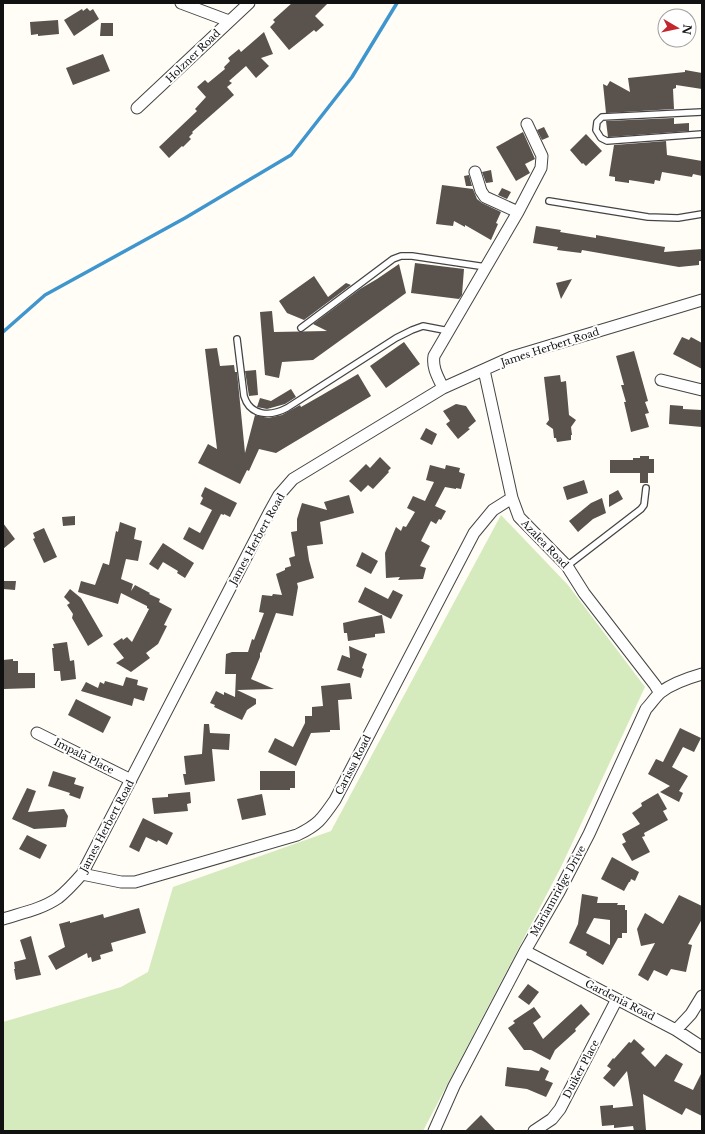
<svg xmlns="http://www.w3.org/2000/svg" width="705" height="1134" viewBox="0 0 705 1134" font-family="'Libre Baskerville',serif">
  <rect width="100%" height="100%" fill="#fffdf5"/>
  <path fill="#d5ebbd" d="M 501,515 L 568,585 L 645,687 L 561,867 L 423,1131 L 3,1131 L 3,1022 L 121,987 L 148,972 L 173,887 L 331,831 Z"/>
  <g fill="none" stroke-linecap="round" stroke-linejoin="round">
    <path stroke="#3f96cf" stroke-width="3.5" d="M 3,332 L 45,295 L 185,218 L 291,155 L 352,77 L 397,3"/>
  </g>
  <path fill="#5a524d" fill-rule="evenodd" d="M 292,3 L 328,3 L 315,16 L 324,25 L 316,32 L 314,30 L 289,50 L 270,27 L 275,22 L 273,20 Z
    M 87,8 L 90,11 L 93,9 L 99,19 L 74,36 L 64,20 L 82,9 L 83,11 Z
    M 58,20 L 59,34 L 38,36 L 38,34 L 31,35 L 30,22 Z
    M 101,23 L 113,23 L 113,36 L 100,36 Z
    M 264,32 L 273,54 L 261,58 L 269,66 L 256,78 L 246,66 L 229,81 L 232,83 L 227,87 L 234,95 L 192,132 L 193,133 L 189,137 L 191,139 L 183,147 L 182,146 L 169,158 L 159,147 L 197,111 L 195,109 L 206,97 L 197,87 L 205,80 L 208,83 L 225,69 L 224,67 L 230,61 L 228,58 L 239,49 L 241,52 Z
    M 103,54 L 110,71 L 73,85 L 66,68 Z
    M 685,70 L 702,73 L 702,89 L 676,85 L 676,88 L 673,89 L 674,109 L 606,113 L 603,84 L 607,86 L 610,81 L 630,92 L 628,78 L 685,72 Z
    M 674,118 L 674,124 L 689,123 L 689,131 L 608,137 L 606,121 Z
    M 544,127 L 549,137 L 542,140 L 537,130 Z
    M 523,132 L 535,159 L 525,164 L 530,173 L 516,181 L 496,147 Z
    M 586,134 L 602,151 L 586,166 L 583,163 L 582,164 L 570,150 Z
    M 666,141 L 667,155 L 702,161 L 702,176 L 693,174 L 692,177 L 662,172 L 660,181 L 655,180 L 654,184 L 629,180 L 629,183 L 615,181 L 615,177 L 609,176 L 614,145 Z
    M 491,170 L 493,182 L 486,183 L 482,172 Z
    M 469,175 L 472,186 L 466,186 L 464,176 Z
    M 442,185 L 473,189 L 477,199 L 482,203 L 501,212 L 496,223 L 498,224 L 491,240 L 465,225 L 465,227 L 454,221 L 453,226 L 436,224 Z
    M 502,188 L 511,192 L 507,199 L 498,195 Z
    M 536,226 L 561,230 L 560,232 L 596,238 L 596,235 L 665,247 L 664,252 L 702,249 L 702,261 L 699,261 L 699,265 L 679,267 L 582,250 L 581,253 L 557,250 L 558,247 L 533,243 Z
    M 415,263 L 464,269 L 462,295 L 459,299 L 411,293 Z
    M 399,264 L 406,293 L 313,360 L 282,362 L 279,378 L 265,375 L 260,312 L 272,311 L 274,332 L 327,331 L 313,324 L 360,289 L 377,279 Z
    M 314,276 L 328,297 L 346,283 L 351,285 L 304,320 L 287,313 L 279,301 Z
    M 572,279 L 561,299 L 556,283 Z
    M 682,337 L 689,340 L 691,337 L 702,343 L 702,369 L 673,354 Z
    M 404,342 L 420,364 L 386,388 L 370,366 Z
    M 217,348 L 220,366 L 234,365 L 235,372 L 237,372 L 245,453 L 255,415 L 268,418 L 282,415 L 300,405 L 301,407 L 322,395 L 358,374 L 371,396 L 276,453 L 259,449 L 249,471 L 247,470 L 240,484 L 198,463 L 208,444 L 217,449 L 205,349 Z
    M 634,351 L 648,401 L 645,402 L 649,413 L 645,414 L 649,427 L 631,432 L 624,402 L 626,402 L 621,385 L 624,385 L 616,356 Z
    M 256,370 L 258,395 L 249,396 L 245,371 Z
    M 560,375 L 561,382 L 566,381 L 569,415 L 576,420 L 571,427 L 572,435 L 571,435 L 571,440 L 557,442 L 556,438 L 554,438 L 553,429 L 546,424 L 549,420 L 544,377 Z
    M 291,389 L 296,397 L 285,404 L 267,409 L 257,407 L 260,398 L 271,401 Z
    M 456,404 L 466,406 L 476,421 L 468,428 L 470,429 L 458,439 L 446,424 L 450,421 L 443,411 Z
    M 670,405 L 683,406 L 683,409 L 702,410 L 702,427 L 669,424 Z
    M 426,428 L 437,434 L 432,445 L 420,439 Z
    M 640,456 L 649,456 L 649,459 L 654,459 L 654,473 L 648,473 L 648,483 L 640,483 L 640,473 L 610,473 L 610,460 L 633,460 L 633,458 L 640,458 Z
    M 380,457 L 391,468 L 388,471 L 389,472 L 373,489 L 368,485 L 361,492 L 349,481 L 366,464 L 370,468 Z
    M 430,465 L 445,469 L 446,465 L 460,468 L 459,472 L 465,474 L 461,489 L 456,488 L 456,489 L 445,487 L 435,506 L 446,511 L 441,520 L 439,519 L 436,524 L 431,521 L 421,541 L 430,546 L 420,566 L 426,568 L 423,579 L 398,580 L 400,577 L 386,578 L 385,553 L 396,527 L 401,531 L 403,526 L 406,527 L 415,512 L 407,508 L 413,496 L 425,501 L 434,482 L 426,480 Z
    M 584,480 L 588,493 L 567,500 L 563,487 Z
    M 205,487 L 237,503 L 230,517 L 224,514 L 224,515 L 221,514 L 203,550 L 183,539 L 189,527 L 200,533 L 212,510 L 200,504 L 203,498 L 201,496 Z
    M 618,490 L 623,499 L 609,507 L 609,495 Z
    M 349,495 L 354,513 L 320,522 L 323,544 L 307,546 L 309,560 L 314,578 L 297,583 L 298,587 L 293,616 L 276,613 L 261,653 L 260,652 L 260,657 L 251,679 L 274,689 L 237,690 L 256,699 L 256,704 L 247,710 L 242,720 L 214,707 L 215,705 L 210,703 L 216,691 L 224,695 L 224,692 L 235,697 L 236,674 L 225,674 L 226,654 L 232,652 L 248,652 L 252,639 L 254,640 L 264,613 L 259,612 L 262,595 L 272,596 L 273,594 L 282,595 L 276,574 L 285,570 L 285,568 L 291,566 L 289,558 L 295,556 L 291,532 L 297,531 L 297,519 L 302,503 L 327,510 L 324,502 Z
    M 602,498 L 606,513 L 593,519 L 578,532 L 569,521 L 591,503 Z
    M 75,516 L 75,525 L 63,526 L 62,517 Z
    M 120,522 L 136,528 L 134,539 L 142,541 L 138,561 L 126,559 L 121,579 L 133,584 L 131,591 L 135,585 L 150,593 L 149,594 L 160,599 L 159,602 L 172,609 L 164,625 L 167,626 L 158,644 L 146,653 L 150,658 L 131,672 L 116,663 L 124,658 L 113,644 L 122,638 L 123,640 L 127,637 L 132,642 L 149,609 L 147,608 L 147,606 L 121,593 L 118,604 L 78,592 L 81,581 L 95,585 L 103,563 L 109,565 L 116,531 L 118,532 Z
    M 3,523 L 15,539 L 3,549 Z
    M 44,528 L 57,557 L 44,563 L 33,539 L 35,538 L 33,533 Z
    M 163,543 L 194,563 L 185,578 L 177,573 L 178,571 L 163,562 L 158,570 L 149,564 Z
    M 362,552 L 378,561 L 371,574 L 356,566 Z
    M 3,581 L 16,581 L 15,590 L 3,589 Z
    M 365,587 L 388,599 L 393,590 L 403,595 L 391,619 L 358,602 Z
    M 70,589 L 81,598 L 103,636 L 88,646 L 72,618 L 73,614 L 67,605 L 70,603 L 64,597 Z
    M 382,615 L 385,633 L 375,634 L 375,637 L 348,641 L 347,633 L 344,633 L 343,623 L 360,619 Z
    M 67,642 L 70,661 L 74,660 L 76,679 L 61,681 L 60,671 L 54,671 L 52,648 L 54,648 L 53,644 Z
    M 349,646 L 367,654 L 362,668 L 364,669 L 361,678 L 337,670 L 342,655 L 350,658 Z
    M 13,659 L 13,661 L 18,661 L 18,673 L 35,673 L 35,688 L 4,689 L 3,660 Z
    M 126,677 L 138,680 L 137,685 L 148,688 L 144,701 L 134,698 L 132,706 L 81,691 L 86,682 L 98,688 L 100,682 L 104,684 L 105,681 L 123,686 Z
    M 350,683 L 352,699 L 338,700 L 340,730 L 330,730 L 330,732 L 311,733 L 296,766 L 268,752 L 275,738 L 293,747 L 305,723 L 305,716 L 312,716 L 312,707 L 323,706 L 321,686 Z
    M 76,699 L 111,717 L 103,733 L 68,715 Z
    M 204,724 L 209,724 L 210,733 L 230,734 L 229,750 L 212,749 L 215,781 L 185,785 L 183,774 L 186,774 L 184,756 L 202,754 Z
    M 680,728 L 701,738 L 694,752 L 683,747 L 672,767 L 688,776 L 679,791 L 683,793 L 679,802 L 660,792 L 670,786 L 648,774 L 656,759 L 663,762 Z
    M 53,771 L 76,778 L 74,784 L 84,787 L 80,799 L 69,795 L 70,793 L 48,786 Z
    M 260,771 L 295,771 L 295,788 L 290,788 L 290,790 L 260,790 Z
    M 27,788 L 36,791 L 28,812 L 64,809 L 68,816 L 66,827 L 34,829 L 12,819 Z
    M 190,792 L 191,803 L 187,804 L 188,811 L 154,814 L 152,798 L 168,797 L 168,794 Z
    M 658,793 L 667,809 L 663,811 L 668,820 L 644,833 L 645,836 L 642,837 L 650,852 L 632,861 L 622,844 L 626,842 L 622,834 L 640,824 L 632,813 L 642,806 L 641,803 Z
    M 262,794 L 266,815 L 242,820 L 237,799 Z
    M 143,818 L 173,833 L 167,845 L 158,840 L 157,842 L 146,837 L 139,852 L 129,847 Z
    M 27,835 L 47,845 L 40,859 L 19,849 Z
    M 612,857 L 639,872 L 635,881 L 631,879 L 630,882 L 629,882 L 624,891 L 601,879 Z
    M 582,894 L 598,897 L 597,903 L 618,903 L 617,905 L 625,905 L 625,910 L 627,910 L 627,933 L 622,933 L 622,938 L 618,938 L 603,965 L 586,955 L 587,952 L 569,943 L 578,924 ZM 594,918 L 610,920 L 610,945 L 586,933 Z
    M 679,895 L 702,906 L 702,919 L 688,944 L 692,945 L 686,972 L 671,969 L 667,976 L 654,970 L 648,981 L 638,975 L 655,943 L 641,946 L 637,929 L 645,913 L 663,924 Z
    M 139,908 L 146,933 L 111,943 L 113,951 L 100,955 L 101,959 L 92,962 L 91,957 L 88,958 L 87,953 L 56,970 L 48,956 L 65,947 L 59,924 L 70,921 L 70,923 L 103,914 L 104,918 Z
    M 31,936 L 41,975 L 16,980 L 14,969 L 15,969 L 14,962 L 26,959 L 20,940 Z
    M 528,984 L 539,992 L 529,1005 L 518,997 Z
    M 581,1004 L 590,1014 L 575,1029 L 576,1031 L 555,1050 L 550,1060 L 531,1050 L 524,1050 L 508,1028 L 515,1023 L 513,1021 L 534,1007 L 541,1017 L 533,1023 L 543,1039 Z
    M 634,1039 L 645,1049 L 641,1053 L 655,1067 L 666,1054 L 683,1064 L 674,1081 L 693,1090 L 702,1072 L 702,1116 L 686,1108 L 682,1115 L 643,1094 L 646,1130 L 634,1131 L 633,1126 L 614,1128 L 614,1125 L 602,1126 L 600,1106 L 613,1105 L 613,1108 L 633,1106 L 627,1071 L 614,1087 L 603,1078 L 611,1069 L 607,1066 L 613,1058 L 614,1059 L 629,1042 L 631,1043 Z
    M 507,1067 L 539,1071 L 541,1067 L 549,1071 L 545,1080 L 553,1083 L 546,1097 L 527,1089 L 505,1086 Z
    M 481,1115 L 496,1131 L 465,1131 Z"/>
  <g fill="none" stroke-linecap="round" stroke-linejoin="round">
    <g stroke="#444" stroke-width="8">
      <path id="lane" d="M 702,112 L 602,117 L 597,122 L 596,130 L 601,138 L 607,141 L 702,134
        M 549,201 L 648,217 L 678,218 L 702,214
        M 301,328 L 393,259 L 401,256 L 412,256 L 486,267
        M 237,339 L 244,396 C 250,416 270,417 287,408 L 396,338 L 412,330 L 423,326 L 449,331
        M 567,566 L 641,509 L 644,505 L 646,488"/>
    </g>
    <g stroke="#444" stroke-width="13">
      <path id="street" d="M 181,3 L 229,21
        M 137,108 L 249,3
        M 475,172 L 481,191 L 485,197 L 518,212
        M 484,370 L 512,498 L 519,517 L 567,566 L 584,593 L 655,685 L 660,693
        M 661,380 L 702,390
        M 443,388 C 438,377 432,368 434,356 L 518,212 L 541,168 L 542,156 L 527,124
        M 37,733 L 131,780
        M 82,874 L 121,882 L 135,882 L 297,835 C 318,825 322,819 335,800 L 474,533 L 493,510 L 512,498
        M 3,919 C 22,913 42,909 58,898 C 67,891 75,882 82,874 L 269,513 L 279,495 L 293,479 L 443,388 L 512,357 L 702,300
        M 525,951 L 676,1030 L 691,1014 L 702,996
        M 676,1030 L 702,1047
        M 434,1131 L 454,1086 L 525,951 L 559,892 L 589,834 L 646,709 C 651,704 655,697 661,692 C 673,683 688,678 702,674
        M 534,1131 L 552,1119 L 560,1109 L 617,999"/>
    </g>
    <use href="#lane" stroke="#fff" stroke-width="5.5"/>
    <use href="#street" stroke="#fff" stroke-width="11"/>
  </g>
  <g text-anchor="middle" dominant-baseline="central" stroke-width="4" stroke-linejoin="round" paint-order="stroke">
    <g font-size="10" fill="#111" stroke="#fff">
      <text transform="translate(193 56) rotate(-44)">Holzner Road</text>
      <text transform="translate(550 347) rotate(-18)">James Herbert Road</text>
      <text transform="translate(257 539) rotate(-61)">James Herbert Road</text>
      <text transform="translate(545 544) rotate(46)">Azalea Road</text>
      <text transform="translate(84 756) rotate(27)">Impala Place</text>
      <text transform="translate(353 765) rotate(-63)">Carissa Road</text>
      <text transform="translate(107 826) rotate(-62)">James Herbert Road</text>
      <text transform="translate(558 891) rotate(-61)">Mariannridge Drive</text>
      <text transform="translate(620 1000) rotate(27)">Gardenia Road</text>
      <text transform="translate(581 1069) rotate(-62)">Duiker Place</text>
    </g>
  </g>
  <rect width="705" height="1134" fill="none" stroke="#111111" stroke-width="8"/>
  <g transform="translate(677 28) rotate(99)"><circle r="19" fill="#ffffff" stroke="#a0a0a0"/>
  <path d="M0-3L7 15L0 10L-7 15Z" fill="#c4262e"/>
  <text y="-6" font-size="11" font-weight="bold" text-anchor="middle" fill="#111111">N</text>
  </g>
</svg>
